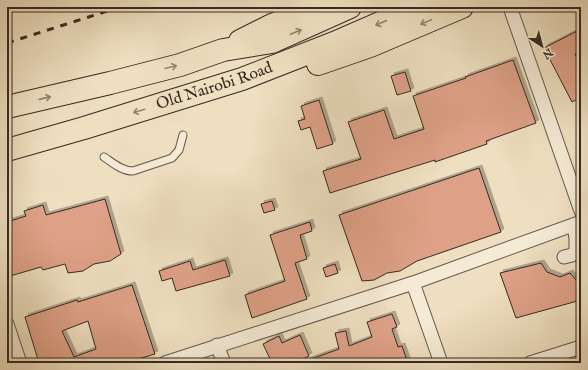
<svg xmlns="http://www.w3.org/2000/svg" width="588" height="370" viewBox="0 0 588 370" font-family="'IM FELL English',serif">
  <defs>
    <filter id="shadow"><feDropShadow dx="3" dy="-3" stdDeviation="0" flood-color="#0004"/></filter>
  </defs>
  <rect width="100%" height="100%" fill="#eedfc0"/>
  <filter id="stains"><feTurbulence type="fractalNoise" baseFrequency=".005" numOctaves="4"/><feColorMatrix values="0 0 0 0 .2 0 0 0 0 .09 0 0 0 0 .02 0 0 0 .5 -.17"/></filter>
  <radialGradient id="worn" r=".72"><stop offset=".6" stop-color="#630" stop-opacity="0"/><stop offset="1" stop-color="#630" stop-opacity=".3"/></radialGradient>
  <path fill="#dea187" stroke="#352a23" fill-rule="evenodd" filter="url(#shadow)" d="M 581,29 L 581,51 L 575,54 L 581,67 L 581,97 L 572,102 L 544,48 Z
    M 513,60 L 536,123 L 486,141 L 487,144 L 435,162 L 435,160 L 330,193 L 323,171 L 361,159 L 348,122 L 384,110 L 394,139 L 424,129 L 413,96 L 466,78 L 465,77 Z
    M 405,72 L 411,91 L 397,95 L 391,76 Z
    M 319,100 L 333,144 L 317,149 L 310,127 L 301,130 L 298,121 L 305,119 L 301,106 Z
    M 479,168 L 501,232 L 417,261 L 400,271 L 387,273 L 374,280 L 362,281 L 339,215 Z
    M 105,199 L 121,254 L 110,261 L 94,264 L 83,271 L 68,273 L 65,264 L 43,270 L 41,267 L 10,276 L 7,265 L 7,222 L 26,216 L 24,211 L 43,205 L 46,215 Z
    M 272,201 L 275,210 L 264,213 L 261,204 Z
    M 310,222 L 312,231 L 300,235 L 307,259 L 295,263 L 307,299 L 252,318 L 245,295 L 285,281 L 270,235 Z
    M 225,260 L 230,276 L 176,291 L 172,278 L 162,281 L 159,271 L 190,261 L 193,270 Z
    M 541,263 L 547,272 L 560,277 L 570,273 L 577,281 L 581,289 L 581,300 L 516,318 L 500,273 Z
    M 335,264 L 338,273 L 326,277 L 323,268 Z
    M 132,285 L 155,354 L 125,363 L 39,363 L 25,317 L 77,300 L 78,302 ZM 88,321 L 96,349 L 74,357 L 62,331 Z
    M 392,314 L 397,327 L 392,329 L 398,347 L 402,346 L 408,363 L 304,363 L 303,362 L 339,349 L 335,333 L 346,331 L 349,346 L 372,337 L 367,322 Z
    M 300,335 L 309,356 L 293,363 L 272,363 L 263,344 L 279,336 L 282,343 Z"/>
  <g fill="none" stroke-linecap="round" stroke-linejoin="round">
    <g stroke="#63574a" stroke-width="9">
      <path id="lane" d="M 104,157 C 113,163 122,171 133,171 L 172,158 L 179,150 L 183,135"/>
    </g>
    <g stroke="#63574a" stroke-width="15">
      <path id="street" d="M 511,10 L 581,211
        M 564,257 L 572,255 L 576,251 L 576,238 L 574,225
        M 413,283 L 441,363
        M 7,324 L 20,363
        M 217,345 L 224,363
        M 165,363 L 413,283 L 581,222
        M 530,363 L 581,347"/>
    </g>
    <g stroke="#352a23" stroke-width="24">
      <g id="highway">
        <path d="M 240,41 L 272,25 L 313,9"/>
        <path d="M 318,64 L 370,46 L 462,7"/>
        <path d="M 7,107 L 110,83 L 180,65 L 223,50 L 272,42 L 350,7"/>
        <path id="s1" d="M 7,150 L 84,128 L 242,79 L 334,43 L 417,7"/>
      </g>
    </g>
    <use href="#lane" stroke="#f4ead6" stroke-width="7"/>
    <use href="#street" stroke="#f4ead6" stroke-width="13"/>
    <use href="#highway" stroke="#eedfc0" stroke-width="22"/>
    <path stroke="#352a23" stroke-width="3" stroke-dasharray="7 7" stroke-linecap="butt" d="M 7,43 L 120,7"/>
  </g>
  <defs><path id="oneway-shaft" d="M-6 0H5M1.5-3L5.5 0L1.5 3" fill="none" stroke-width="1.6" stroke-linecap="round" stroke-linejoin="round"/></defs>
  <g stroke="#928472">
    <use href="#oneway-shaft" transform="translate(426 22) rotate(157)"/>
    <use href="#oneway-shaft" transform="translate(381 23) rotate(156)"/>
    <use href="#oneway-shaft" transform="translate(296 32) rotate(-23)"/>
    <use href="#oneway-shaft" transform="translate(171 67) rotate(-14)"/>
    <use href="#oneway-shaft" transform="translate(45 98) rotate(-13)"/>
    <use href="#oneway-shaft" transform="translate(139 111) rotate(163)"/>
  </g>
  <g text-anchor="middle" dominant-baseline="central" stroke-width="3" stroke-linejoin="round" paint-order="stroke">
    <g font-size="16" fill="#352a23" stroke="#f4ead6">
      <text stroke="none"><textPath href="#s1" startOffset="217">Old Nairobi Road</textPath></text>
    </g>
  </g>
  <rect width="588" height="370" fill="none" stroke="#eedfc0" stroke-width="24"/>
  <rect x="8" y="8" width="572" height="354" fill="none" stroke="#352a23" stroke-width="2"/>
  <rect x="12" y="12" width="564" height="346" fill="none" stroke="#352a23"/>
  <g transform="translate(542 46) rotate(144)" stroke="#f4ead6" stroke-width="3" paint-order="stroke">
  <path d="M0-3L7 15L0 10L-7 15Z" fill="#352a23"/>
  <text y="-6" font-size="11" font-weight="bold" text-anchor="middle" fill="#352a23">N</text>
  </g>
  <rect width="100%" height="100%" filter="url(#stains)"/>
  <rect width="100%" height="100%" fill="url(#worn)"/>
</svg>
